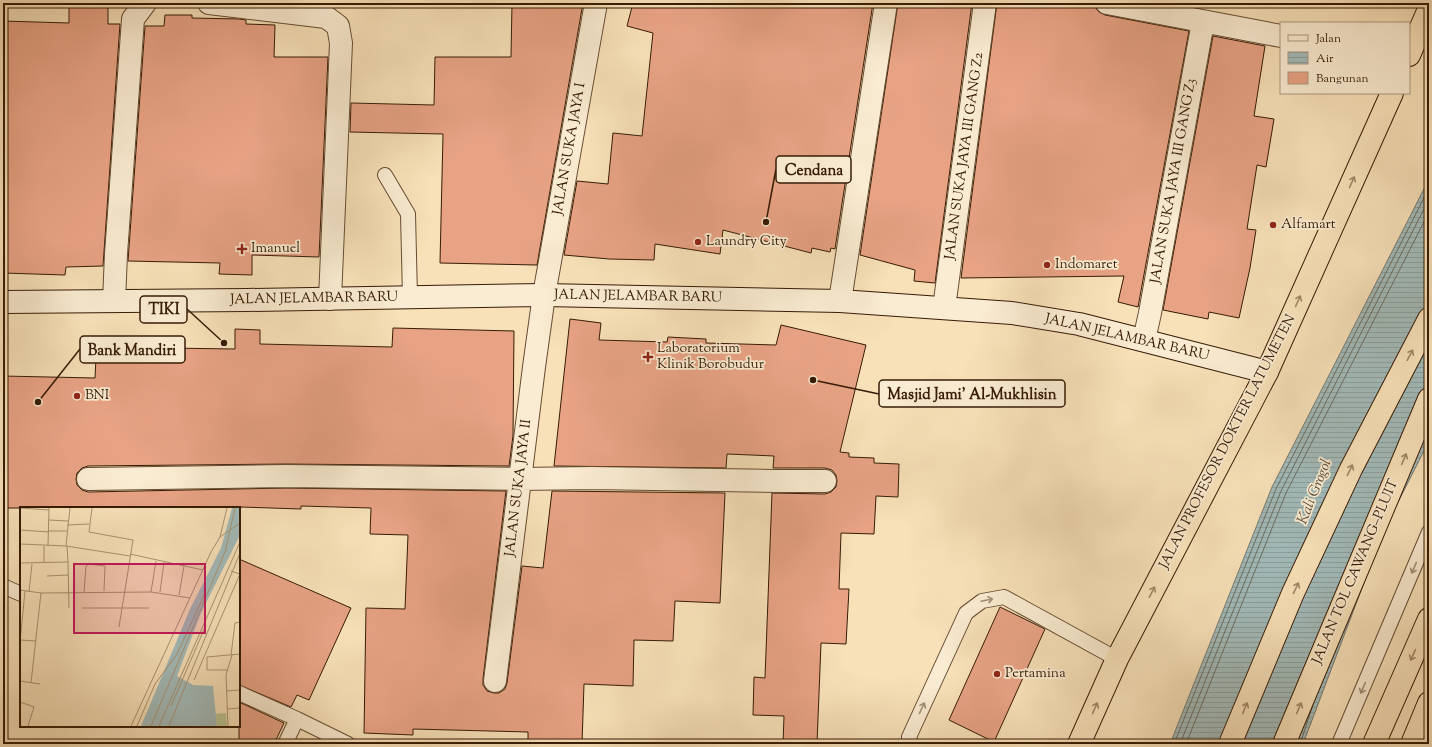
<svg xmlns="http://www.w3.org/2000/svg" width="1432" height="747" viewBox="0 0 1432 747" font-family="'Sorts Mill Goudy',serif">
  <defs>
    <pattern id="water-rules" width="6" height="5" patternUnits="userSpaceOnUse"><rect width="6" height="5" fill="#a2bbba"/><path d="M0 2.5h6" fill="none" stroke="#8ca09e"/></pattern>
  </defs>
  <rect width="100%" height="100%" fill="#f8e1b9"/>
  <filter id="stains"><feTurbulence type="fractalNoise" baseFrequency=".005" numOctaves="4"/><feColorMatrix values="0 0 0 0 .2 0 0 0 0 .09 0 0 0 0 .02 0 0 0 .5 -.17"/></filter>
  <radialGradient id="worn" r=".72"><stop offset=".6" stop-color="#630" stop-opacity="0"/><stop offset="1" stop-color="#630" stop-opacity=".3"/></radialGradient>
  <path fill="url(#water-rules)" stroke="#777b72" d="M 1429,179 L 1429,441 L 1384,530 L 1303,744 L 1170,744 L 1272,487 Z"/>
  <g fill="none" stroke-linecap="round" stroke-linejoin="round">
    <path stroke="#6c6b60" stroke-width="1" d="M 1174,744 L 1276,489 L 1429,188
      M 1180,744 L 1281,491 L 1429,199
      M 1186,744 L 1286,493 L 1429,212
      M 1300,744 L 1313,705"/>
  </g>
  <path fill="#e8a385" stroke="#361b05" d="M 69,3 L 108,3 L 108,24 L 120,24 L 103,266 L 66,267 L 65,275 L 3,273 L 3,21 L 69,23 Z
    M 512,3 L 583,3 L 537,265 L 440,263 L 443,134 L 350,132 L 351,103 L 434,105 L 435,57 L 511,57 Z
    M 633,3 L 873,3 L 835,249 L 831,248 L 830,252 L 812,248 L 811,253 L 723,230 L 720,254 L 655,244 L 654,260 L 609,259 L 564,255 L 577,181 L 608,184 L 613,133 L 642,136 L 653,33 L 627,26 Z
    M 898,3 L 972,3 L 935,283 L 914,281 L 915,270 L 860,255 Z
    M 997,3 L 1095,3 L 1095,7 L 1099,12 L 1105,15 L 1189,31 L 1138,307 L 1118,302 L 1124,276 L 961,278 Z
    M 165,15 L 192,15 L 192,18 L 239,19 L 246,20 L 246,24 L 275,25 L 274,57 L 328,57 L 319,257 L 252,255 L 252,275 L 219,274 L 220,263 L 128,261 L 145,26 L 164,26 Z
    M 1213,36 L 1265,46 L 1254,116 L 1274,119 L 1266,167 L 1257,165 L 1247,229 L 1256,230 L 1250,268 L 1239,318 L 1209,312 L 1208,319 L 1163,310 Z
    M 570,319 L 601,323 L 599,340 L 667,342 L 668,337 L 706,339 L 706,343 L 776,345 L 781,325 L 866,345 L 840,452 L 849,453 L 849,457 L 874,458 L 874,463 L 899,464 L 898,497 L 876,496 L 874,534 L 841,533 L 839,589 L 849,589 L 846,644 L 821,643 L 817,744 L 783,744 L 784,716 L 753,715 L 754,677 L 765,678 L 772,493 L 825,494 L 831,492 L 836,487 L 837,481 L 836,475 L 832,470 L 825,468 L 773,468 L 774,456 L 727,454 L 726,468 L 554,466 Z
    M 393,328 L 514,331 L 513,436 L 509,466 L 286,464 L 88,466 L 82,468 L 77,473 L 76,479 L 77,485 L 82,490 L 88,492 L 286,488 L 506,491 L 483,679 L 483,685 L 487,691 L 494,693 L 499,693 L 505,689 L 507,683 L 522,566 L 543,568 L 552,491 L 725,493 L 720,603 L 675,601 L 673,641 L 634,640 L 633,686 L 584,684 L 582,744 L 528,744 L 528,732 L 413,729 L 413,735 L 364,733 L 366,608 L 405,609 L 408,535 L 370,534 L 371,508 L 301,506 L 301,509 L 241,507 L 241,508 L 3,508 L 3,376 L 95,378 L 96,358 L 168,359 L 168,348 L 235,349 L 235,329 L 260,330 L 260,344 L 392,347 Z
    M 239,559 L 351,608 L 309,700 L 297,695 L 291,707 L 239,685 Z
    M 1000,607 L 1045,629 L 994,742 L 949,720 Z
    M 239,702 L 284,723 L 274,744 L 239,744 Z"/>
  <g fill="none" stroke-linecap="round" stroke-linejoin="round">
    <g stroke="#664c32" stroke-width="16">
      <path id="lane" d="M 385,175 L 408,214 L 410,297
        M 3,586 L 21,594
        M 239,693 L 297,719 L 348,744
        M 285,744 L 297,719
        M 911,744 L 909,737 L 966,613 L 982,601 L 1004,597 L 1117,659
        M 1339,744 L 1429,532"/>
    </g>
    <g stroke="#664c32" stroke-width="24">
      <path id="street" d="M 209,3 L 326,17 L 338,26 L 341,43 L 330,299
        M 1107,3 L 1281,36
        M 114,301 L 116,254 L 133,19 L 145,3
        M 840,301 L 886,3
        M 944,308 L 985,3
        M 1144,340 L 1150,313 L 1203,22
        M 88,479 L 286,476 L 520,479 L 592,478 L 775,481 L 825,481
        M 495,681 L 534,367 L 544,295 L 596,3"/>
    </g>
    <g stroke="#361b05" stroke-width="24">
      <path id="secondary" d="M 3,302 L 247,300 L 544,295 L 840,301 L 1012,313 L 1079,324 L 1267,372"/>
    </g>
    <g stroke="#361b05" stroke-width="24">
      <path id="highway" d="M 1409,55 L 1429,9
        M 1079,744 L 1117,659 L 1267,372 L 1392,93
        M 1230,744 L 1293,593 L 1351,469 L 1429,319
        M 1284,744 L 1429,399
        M 1374,744 L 1429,619
        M 1412,744 L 1429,703"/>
    </g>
    <use href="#lane" stroke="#faecd2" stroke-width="14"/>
    <use href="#street" stroke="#faecd2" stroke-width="22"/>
    <use href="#secondary" stroke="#faecd2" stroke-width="22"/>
    <use href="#highway" stroke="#f8e1b9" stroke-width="22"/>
  </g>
  <defs><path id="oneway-shaft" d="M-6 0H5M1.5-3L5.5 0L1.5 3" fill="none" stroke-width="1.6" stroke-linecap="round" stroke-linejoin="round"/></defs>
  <g stroke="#a18868">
    <use href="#oneway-shaft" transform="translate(1352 182) rotate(-66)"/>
    <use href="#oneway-shaft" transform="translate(1298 301) rotate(-66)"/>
    <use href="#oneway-shaft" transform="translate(1410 355) rotate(-62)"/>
    <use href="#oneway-shaft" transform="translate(1404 459) rotate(-67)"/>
    <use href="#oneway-shaft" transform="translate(1350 470) rotate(-64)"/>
    <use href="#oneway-shaft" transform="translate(1296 588) rotate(-65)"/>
    <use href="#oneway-shaft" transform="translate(1152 592) rotate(-63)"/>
    <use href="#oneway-shaft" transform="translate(1413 655) rotate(114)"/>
    <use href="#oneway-shaft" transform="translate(1095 708) rotate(-66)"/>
    <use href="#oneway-shaft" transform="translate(1245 708) rotate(-67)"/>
    <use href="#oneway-shaft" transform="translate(1299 708) rotate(-67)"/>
  </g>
  <g stroke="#a28e76">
    <use href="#oneway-shaft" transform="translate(1414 568) rotate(113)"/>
    <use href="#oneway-shaft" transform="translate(987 600) rotate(-12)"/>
    <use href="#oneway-shaft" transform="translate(1363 688) rotate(113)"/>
    <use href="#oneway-shaft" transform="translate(922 708) rotate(-65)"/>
  </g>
  <g fill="#8f2418" stroke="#faecd2" stroke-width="1.5">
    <circle cx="1273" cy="225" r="4"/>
    <circle cx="698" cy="242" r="4"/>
    <path d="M240 243h4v4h4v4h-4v4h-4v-4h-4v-4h4z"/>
    <circle cx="1047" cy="265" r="4"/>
    <path d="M646 351h4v4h4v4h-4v4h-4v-4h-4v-4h4z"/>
    <circle cx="77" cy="396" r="4"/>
    <circle cx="997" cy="674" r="4"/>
  </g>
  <g text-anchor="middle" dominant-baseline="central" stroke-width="3.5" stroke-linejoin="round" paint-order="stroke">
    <g font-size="14" fill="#361b05" stroke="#faecd2">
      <text transform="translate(570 149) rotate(-80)">JALAN SUKA JAYA I</text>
      <text transform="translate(965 156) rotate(-82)">JALAN SUKA JAYA III GANG Z2</text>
      <text transform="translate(1174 181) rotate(-80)">JALAN SUKA JAYA III GANG Z3</text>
      <text transform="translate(638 297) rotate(1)">JALAN JELAMBAR BARU</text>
      <text transform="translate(314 299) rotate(-1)">JALAN JELAMBAR BARU</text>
      <text transform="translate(1127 338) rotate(13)">JALAN JELAMBAR BARU</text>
      <text transform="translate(1228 442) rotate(-63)">JALAN PROFESOR DOKTER LATUMETEN</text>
      <text transform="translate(519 488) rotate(-83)">JALAN SUKA JAYA II</text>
      <text transform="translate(1356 572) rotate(-67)">JALAN TOL CAWANG–PLUIT</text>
    </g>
    <g font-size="14" fill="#361b05" stroke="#faecd2" text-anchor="start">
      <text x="1281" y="225">Alfamart</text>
      <text x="706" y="242">Laundry City</text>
      <text x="251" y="249">Imanuel</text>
      <text x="1055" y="265">Indomaret</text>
      <text x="657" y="349">Laboratorium<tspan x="657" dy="16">Klinik Borobudur</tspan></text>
      <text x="85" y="396">BNI</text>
      <text x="1005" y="674">Pertamina</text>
    </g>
    <g font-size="15" font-style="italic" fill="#564b3b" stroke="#faecd2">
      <text transform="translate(1315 492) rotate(-68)">Kali Grogol</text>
    </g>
  </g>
  <g transform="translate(20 507)">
    <rect width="220" height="220" fill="#f8e1b9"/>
    <path d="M 206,206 L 207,219 L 197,219 L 196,207 Z" fill="#b9c492"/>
    <path d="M 212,1 L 220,1 L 220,28 L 181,106 L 157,169 L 173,178 L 193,179 L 197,219 L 121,219 L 170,102 L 201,41 Z" fill="#a2bbba"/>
    <path fill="none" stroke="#aa9271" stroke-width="1" d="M 0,1 L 29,3M 72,1 L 69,25 L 113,33 L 99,120M 29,13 L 48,14M 47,18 L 69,17M 0,23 L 29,25M 29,24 L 47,24M 200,30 L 207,1M 0,37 L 46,39 L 110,49M 28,39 L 29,1M 46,39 L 50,1M 110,47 L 183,63M 48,55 L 49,101M 0,56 L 48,55 L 47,39M 24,56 L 24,39M 27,69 L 48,68M 0,83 L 21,86 L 131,85 L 170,91M 9,85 L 12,57M 64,85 L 66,59 L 69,57 L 85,59 L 84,84M 131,85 L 136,54M 140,85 L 144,55M 159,88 L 164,59M 62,101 L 129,101M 0,133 L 16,134M 0,135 L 5,84M 211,148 L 215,116 L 220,115M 207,163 L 187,163 L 187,150 L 220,147M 174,173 L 220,67 L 211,64M 0,174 L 20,177M 11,176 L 21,86M 206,184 L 220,183M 0,195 L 14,200 L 8,219M 151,199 L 186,118M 207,202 L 220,201M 111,219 L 191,45 L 200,30 L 220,16M 117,219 L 135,177 L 157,147 L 186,84M 131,219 L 205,45 L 215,1M 139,219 L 220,35M 149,219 L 220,46M 208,219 L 206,168 L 212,148"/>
    <path fill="#c2185b" fill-opacity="0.15" stroke="#c2185b" stroke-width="2" d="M 54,57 L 185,57 L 185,126 L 54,126 Z"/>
    <rect width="220" height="220" fill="none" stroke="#361b05" stroke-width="2"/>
  </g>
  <path fill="none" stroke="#361b05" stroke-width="1.5" d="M766 222L776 169M224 343L187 309M38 402L80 349M813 380L879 394"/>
  <g fill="#361b05" stroke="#faecd2" stroke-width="1.5">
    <circle cx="766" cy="222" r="4"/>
    <circle cx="224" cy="343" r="4"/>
    <circle cx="38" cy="402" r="4"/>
    <circle cx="813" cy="380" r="4"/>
  </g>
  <g fill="#faecd2" stroke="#361b05" stroke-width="1.5">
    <rect x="776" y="156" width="75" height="27" rx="4"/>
    <rect x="140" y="296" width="47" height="27" rx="4"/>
    <rect x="80" y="336" width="105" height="27" rx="4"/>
    <rect x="879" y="380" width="186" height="27" rx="4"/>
  </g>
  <g font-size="15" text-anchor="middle" font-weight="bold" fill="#361b05">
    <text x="814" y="175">Cendana</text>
    <text x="164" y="314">TIKI</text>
    <text x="132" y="355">Bank Mandiri</text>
    <text x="972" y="399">Masjid Jami' Al-Mukhlisin</text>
  </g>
  <rect width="1432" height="747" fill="none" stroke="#f8e1b9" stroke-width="16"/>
  <rect x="4" y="4" width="1424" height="739" fill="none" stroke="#361b05" stroke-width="2"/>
  <rect x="8" y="8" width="1416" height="731" fill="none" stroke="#361b05"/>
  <rect x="1280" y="22" width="130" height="72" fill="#faecd2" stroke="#ac9880"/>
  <rect x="1288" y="35" width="20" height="6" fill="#faecd2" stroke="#ac9880"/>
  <text x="1316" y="42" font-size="12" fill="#361b05">Jalan</text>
  <rect x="1288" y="52" width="20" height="12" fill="url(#water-rules)" stroke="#ac9880"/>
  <text x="1316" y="62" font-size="12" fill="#361b05">Air</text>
  <rect x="1288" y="72" width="20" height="12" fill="#e8a385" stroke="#ac9880"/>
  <text x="1316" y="82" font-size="12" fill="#361b05">Bangunan</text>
  <rect width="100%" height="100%" filter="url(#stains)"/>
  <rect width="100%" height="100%" fill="url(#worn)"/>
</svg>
